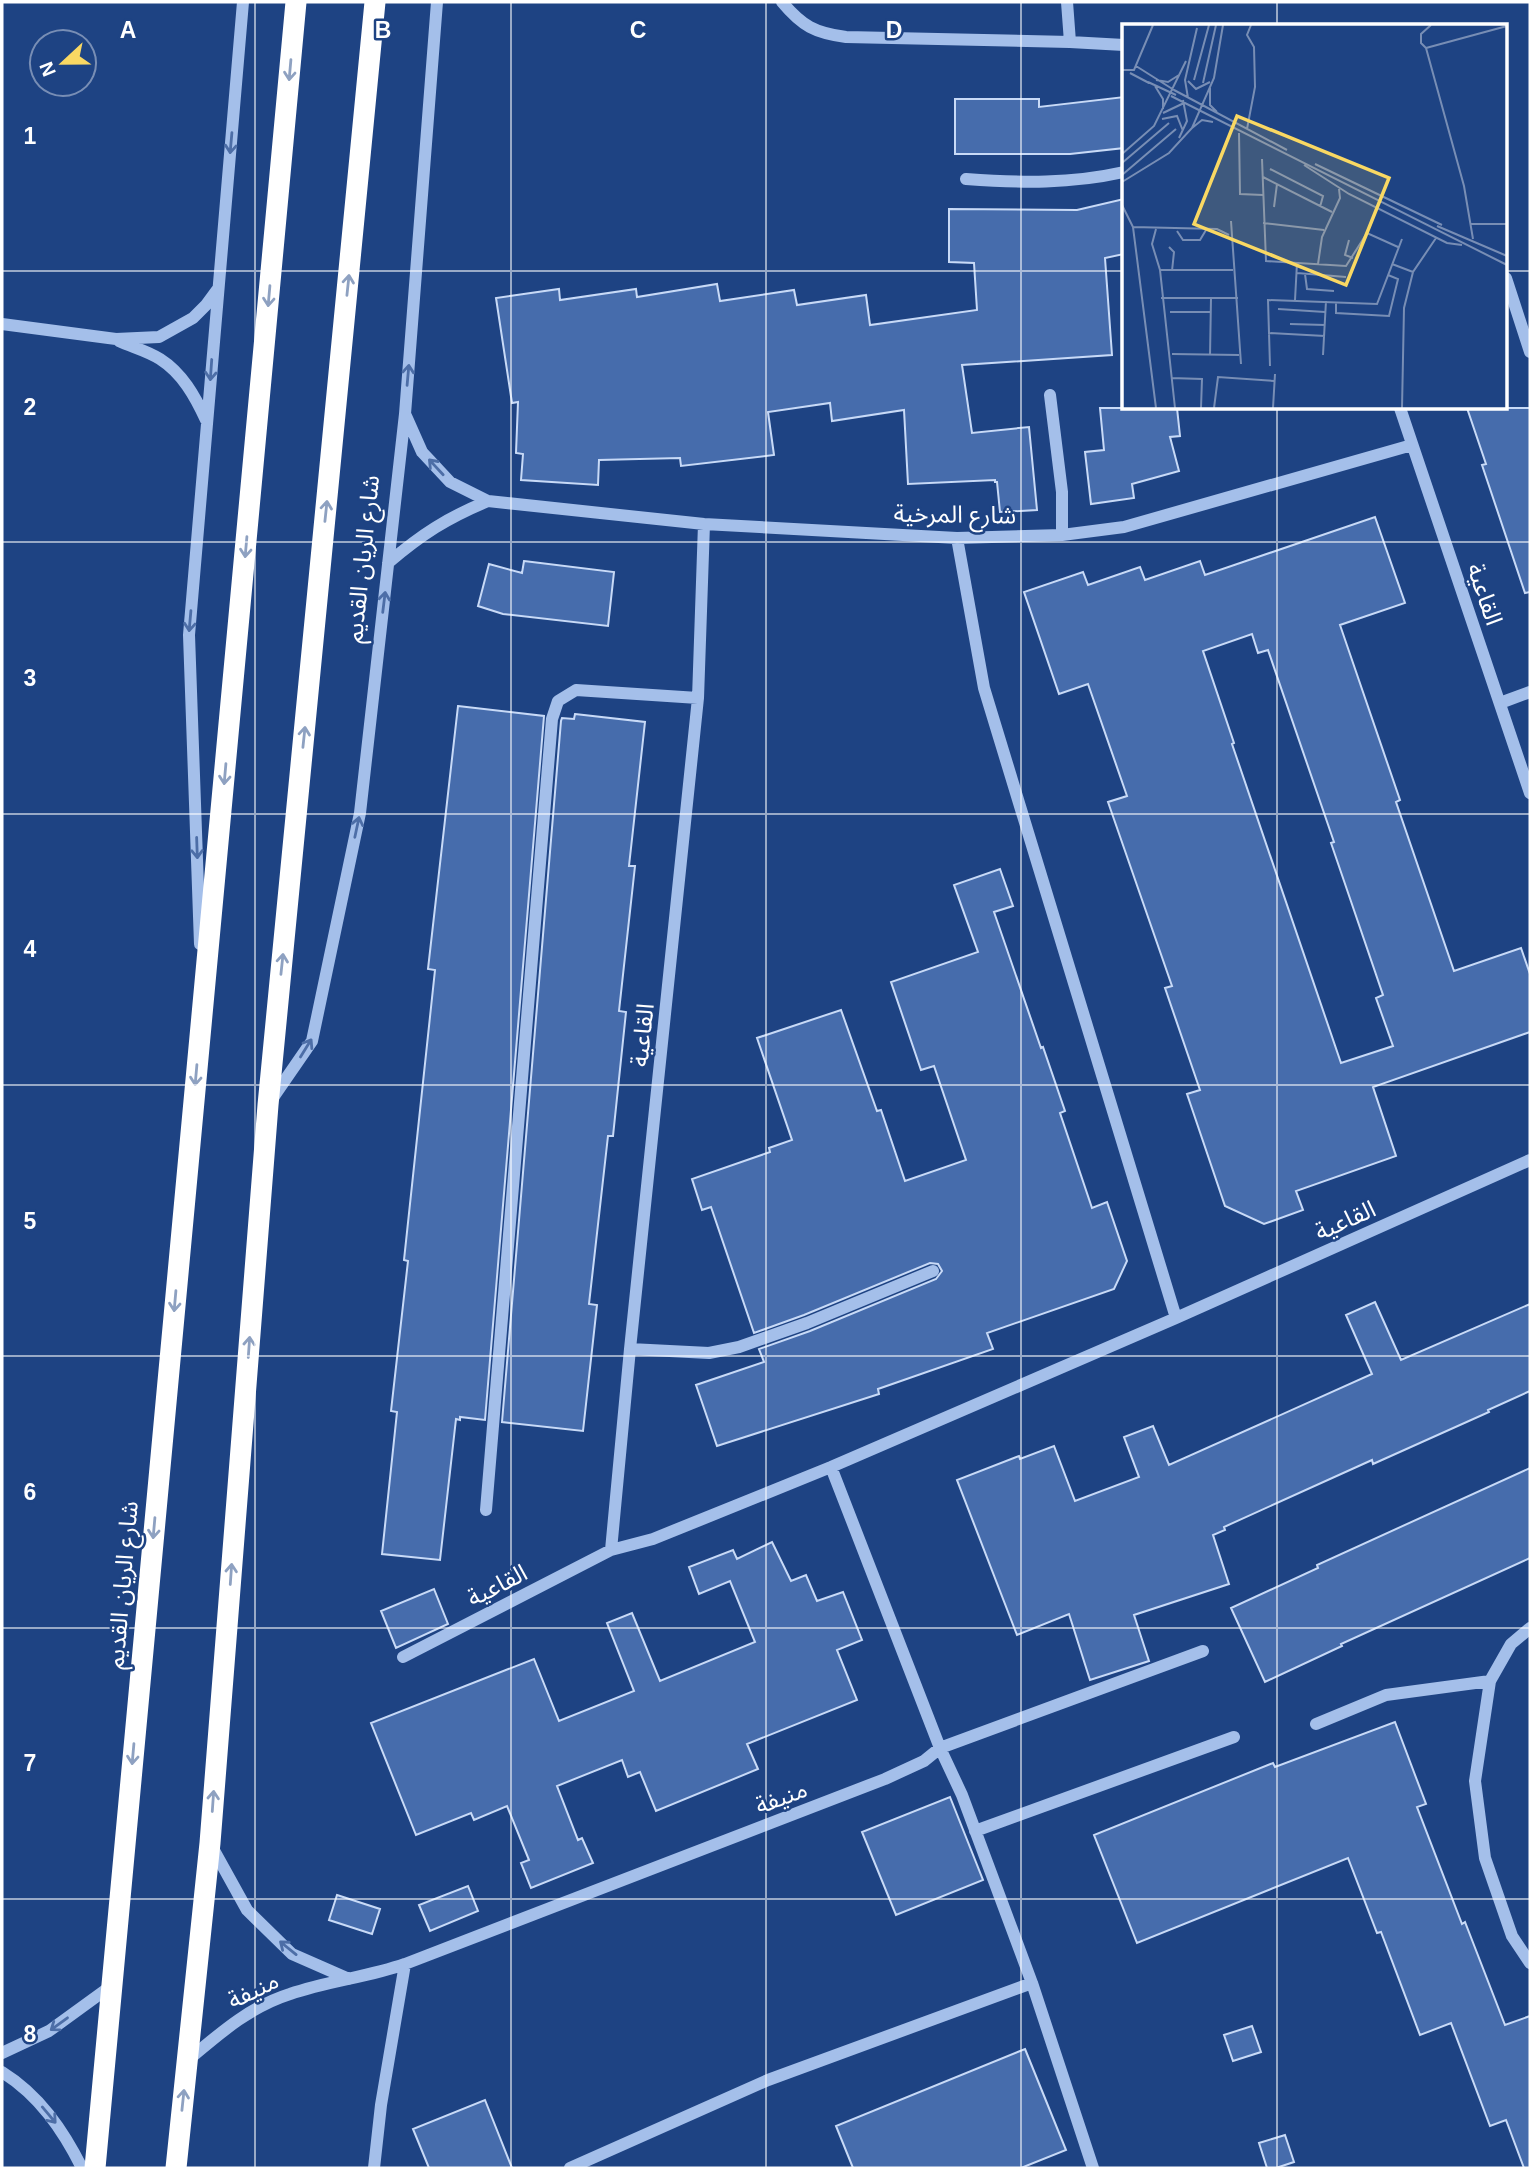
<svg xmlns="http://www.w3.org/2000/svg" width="1532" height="2170" viewBox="0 0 1532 2170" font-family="Helvetica,'Noto Sans Arabic',sans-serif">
  <rect width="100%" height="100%" fill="#1e4383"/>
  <path fill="#466cac" stroke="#c8daf7" stroke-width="2" fill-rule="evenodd" d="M 1124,97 L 1124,148 L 1070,154 L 955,154 L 955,99 L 1039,99 L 1039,107 Z
    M 1124,199 L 1124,254 L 1105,258 L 1112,355 L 962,365 L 972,433 L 1029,427 L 1037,510 L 1000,512 L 997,482 L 995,482 L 995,480 L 908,484 L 904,410 L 832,421 L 830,403 L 768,412 L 774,455 L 681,466 L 680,458 L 599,460 L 598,485 L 521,480 L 523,454 L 516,453 L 518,402 L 512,403 L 496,298 L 559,289 L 560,300 L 636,289 L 637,297 L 717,284 L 720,301 L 794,290 L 797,305 L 866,295 L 870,325 L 977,310 L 974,263 L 949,262 L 949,209 L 1077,210 Z
    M 1100,408 L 1177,408 L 1180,436 L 1170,437 L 1179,471 L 1132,484 L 1134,498 L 1091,504 L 1085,452 L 1104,450 Z
    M 1467,408 L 1530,408 L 1530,592 L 1525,593 L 1482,465 L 1486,464 Z
    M 1375,517 L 1405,603 L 1340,625 L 1400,800 L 1396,802 L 1454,971 L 1521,948 L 1530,974 L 1530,1032 L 1373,1087 L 1396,1156 L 1296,1191 L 1303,1210 L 1264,1224 L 1225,1206 L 1187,1094 L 1200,1090 L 1165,988 L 1172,986 L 1108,802 L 1127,796 L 1088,684 L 1059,694 L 1024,592 L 1083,572 L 1088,585 L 1140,567 L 1145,580 L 1200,561 L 1205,575 ZM 1252,634 L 1258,653 L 1268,650 L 1334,842 L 1331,843 L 1383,995 L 1376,998 L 1393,1046 L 1341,1063 L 1232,744 L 1234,743 L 1203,651 Z
    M 524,561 L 614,572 L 608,626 L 503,614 L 478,606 L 489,564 L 522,573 Z
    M 458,706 L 544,716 L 485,1420 L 460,1417 L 460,1420 L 456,1419 L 440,1560 L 382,1554 L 397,1412 L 391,1411 L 408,1261 L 404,1260 L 435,970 L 428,969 Z
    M 575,714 L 645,722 L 629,866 L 635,866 L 619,1011 L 626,1012 L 613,1136 L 608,1136 L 589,1304 L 597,1305 L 583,1431 L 502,1422 L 561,721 L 562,718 L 574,719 Z
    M 1000,869 L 1013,906 L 994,912 L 1041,1048 L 1043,1047 L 1065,1111 L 1060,1113 L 1092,1208 L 1107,1202 L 1127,1261 L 1114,1289 L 987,1333 L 993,1349 L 878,1389 L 879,1394 L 717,1446 L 696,1385 L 764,1362 L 759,1349 L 810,1331 L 936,1279 L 942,1271 L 938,1264 L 930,1263 L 804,1315 L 754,1333 L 711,1207 L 702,1210 L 692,1179 L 770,1152 L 769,1148 L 792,1140 L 757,1038 L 841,1010 L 877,1111 L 881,1110 L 905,1181 L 966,1160 L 934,1066 L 921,1070 L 891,982 L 978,952 L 954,885 Z
    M 1375,1302 L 1401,1360 L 1530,1304 L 1530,1391 L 1488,1410 L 1489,1412 L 1373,1464 L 1372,1460 L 1224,1527 L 1225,1530 L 1213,1535 L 1229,1584 L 1134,1615 L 1149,1661 L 1090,1680 L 1069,1614 L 1017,1635 L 957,1480 L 1019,1456 L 1020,1459 L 1054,1446 L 1075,1501 L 1139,1477 L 1124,1437 L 1153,1426 L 1169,1465 L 1372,1374 L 1346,1315 Z
    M 1530,1468 L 1530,1558 L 1341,1644 L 1342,1646 L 1265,1682 L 1231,1608 L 1318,1568 L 1317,1565 Z
    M 772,1542 L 791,1581 L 806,1575 L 817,1601 L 843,1592 L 862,1640 L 837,1650 L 857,1700 L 747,1744 L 758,1769 L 656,1811 L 640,1772 L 628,1777 L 622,1760 L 557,1786 L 578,1840 L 582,1838 L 593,1863 L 531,1888 L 521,1863 L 529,1860 L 507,1806 L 474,1820 L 471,1813 L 416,1835 L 371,1723 L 534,1659 L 559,1721 L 634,1691 L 607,1623 L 632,1613 L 660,1681 L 755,1642 L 730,1581 L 699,1594 L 689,1567 L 733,1550 L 737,1559 Z
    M 434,1589 L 448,1624 L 396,1648 L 381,1611 Z
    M 1395,1722 L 1426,1804 L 1417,1807 L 1462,1924 L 1465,1922 L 1505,2025 L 1530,2016 L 1530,2168 L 1524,2168 L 1506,2120 L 1490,2126 L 1451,2023 L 1420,2035 L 1381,1932 L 1377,1933 L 1348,1858 L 1137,1943 L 1094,1835 L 1273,1763 L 1275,1767 Z
    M 950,1797 L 983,1880 L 896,1915 L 862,1832 Z
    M 468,1886 L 478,1911 L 430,1931 L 419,1905 Z
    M 337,1895 L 380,1909 L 372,1934 L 329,1920 Z
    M 1252,2026 L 1261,2052 L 1233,2061 L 1224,2035 Z
    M 1025,2049 L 1066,2150 L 1021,2168 L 853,2168 L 836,2126 Z
    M 485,2100 L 512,2168 L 429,2168 L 413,2129 Z
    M 1285,2135 L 1294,2162 L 1276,2168 L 1267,2168 L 1259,2143 Z"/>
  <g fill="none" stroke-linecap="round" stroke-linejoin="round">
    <path stroke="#a4bfea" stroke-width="12" d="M 782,2 C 802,26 815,33 846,37 L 1070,42 L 1124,45
      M 1067,2 L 1070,42
      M 966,179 C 1022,183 1070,184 1124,172
      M 1506,278 L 1530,352
      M 2,324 L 116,339 L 159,337 L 193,318 L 206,305 L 217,290
      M 119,341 C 132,347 148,351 160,359 C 182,373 195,396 206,420
      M 1050,395 L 1062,492 L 1062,535
      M 1400,408 L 1530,793
      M 406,416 L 422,452 L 450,482 L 488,501 L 704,524 L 957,538 L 1062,535 L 1124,527 L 1412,445
      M 957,538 L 984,688 L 1176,1318
      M 388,563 C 422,534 447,518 488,501
      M 1500,703 L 1530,692
      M 200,944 L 189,635 L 243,2
      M 272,1099 L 312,1041 L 360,813 L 405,414 L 437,2
      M 630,1349 L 709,1353 L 739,1347 L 807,1323 L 933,1271
      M 486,1510 L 552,719 L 558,701 L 576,690 L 698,698
      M 611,1550 L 630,1349 L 698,698 L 704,524
      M 403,1657 L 611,1550 L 653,1539 L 831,1467 L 1176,1318 L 1530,1160
      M 1490,1681 L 1475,1781 L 1485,1858 L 1512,1936 L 1530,1963
      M 1316,1724 L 1386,1695 L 1490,1681 L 1511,1644 L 1530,1628
      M 975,1831 L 1234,1737
      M 211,1845 L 247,1910 L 292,1954 L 349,1979
      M 2,2053 L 49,2031 L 111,1986
      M 187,2061 C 219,2034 249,2007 290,1994 C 328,1981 368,1977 405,1964 L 885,1779 L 924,1761 L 940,1748 L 831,1467
      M 2,2072 C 39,2095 63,2130 82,2168
      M 374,2168 L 381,2105 L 405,1964
      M 570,2168 L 768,2080 L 1032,1983
      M 1093,2168 L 1032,1983 L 962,1795 L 940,1748 L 1203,1651"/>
    <path stroke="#fff" stroke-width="21" d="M 95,2168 L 296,2
      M 176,2168 L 210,1843 L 268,1105 L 375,2"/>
  </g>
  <defs><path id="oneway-shaft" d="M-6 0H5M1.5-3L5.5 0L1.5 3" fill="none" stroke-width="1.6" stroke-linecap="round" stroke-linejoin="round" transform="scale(1.75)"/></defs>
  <g stroke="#8ea1c1">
    <use href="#oneway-shaft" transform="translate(290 70) rotate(95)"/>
    <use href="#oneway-shaft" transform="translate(348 285) rotate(-84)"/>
    <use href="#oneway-shaft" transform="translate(269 296) rotate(95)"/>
    <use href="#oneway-shaft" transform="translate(326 511) rotate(-84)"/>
    <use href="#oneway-shaft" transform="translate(246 547) rotate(95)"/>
    <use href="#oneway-shaft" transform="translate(304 737) rotate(-84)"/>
    <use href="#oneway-shaft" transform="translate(225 774) rotate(95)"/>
    <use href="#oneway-shaft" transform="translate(282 964) rotate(-84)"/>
    <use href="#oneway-shaft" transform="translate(196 1075) rotate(95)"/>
    <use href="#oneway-shaft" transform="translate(175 1301) rotate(95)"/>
    <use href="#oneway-shaft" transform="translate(249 1347) rotate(-86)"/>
    <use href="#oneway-shaft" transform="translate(154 1528) rotate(95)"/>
    <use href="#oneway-shaft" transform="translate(231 1574) rotate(-86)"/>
    <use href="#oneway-shaft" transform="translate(133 1754) rotate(95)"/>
    <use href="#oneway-shaft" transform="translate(213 1801) rotate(-86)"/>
    <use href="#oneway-shaft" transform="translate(183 2100) rotate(-84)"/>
  </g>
  <g stroke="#4d6ea7">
    <use href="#oneway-shaft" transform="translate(231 143) rotate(95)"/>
    <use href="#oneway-shaft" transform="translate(211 370) rotate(94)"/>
    <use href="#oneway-shaft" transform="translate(408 375) rotate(-85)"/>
    <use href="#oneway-shaft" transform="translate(436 467) rotate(-133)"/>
    <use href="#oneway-shaft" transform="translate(384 602) rotate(-83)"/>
    <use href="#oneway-shaft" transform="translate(190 621) rotate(95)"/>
    <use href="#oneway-shaft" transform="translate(357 827) rotate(-78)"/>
    <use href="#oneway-shaft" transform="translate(197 848) rotate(88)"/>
    <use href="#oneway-shaft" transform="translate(306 1048) rotate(-58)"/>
    <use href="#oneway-shaft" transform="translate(288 1948) rotate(-141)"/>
    <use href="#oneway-shaft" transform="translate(59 2024) rotate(144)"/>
    <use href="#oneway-shaft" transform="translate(49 2115) rotate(50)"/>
  </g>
  <path fill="none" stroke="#fff" stroke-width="2" stroke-opacity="0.55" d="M 255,2 L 255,2168M 511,2 L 511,2168M 766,2 L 766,2168M 1021,2 L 1021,2168M 1277,2 L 1277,26M 2,271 L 1124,271M 1506,271 L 1530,271M 1277,408 L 1277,2168M 2,542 L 1530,542M 2,814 L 1530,814M 2,1085 L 1530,1085M 2,1356 L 1530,1356M 2,1628 L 1530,1628M 2,1899 L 1530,1899"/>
  <g text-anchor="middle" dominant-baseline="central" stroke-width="5" stroke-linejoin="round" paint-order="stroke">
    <g font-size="24" fill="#fff" stroke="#1e4383">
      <text transform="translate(955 514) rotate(1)">شارع المرخية</text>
      <text transform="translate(362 559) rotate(-84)">شارع الريان القديم</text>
      <text transform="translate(1485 594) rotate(71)">القاعية</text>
      <text transform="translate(642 1035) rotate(-84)">القاعية</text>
      <text transform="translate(1345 1220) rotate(-24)">القاعية</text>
      <text transform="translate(122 1585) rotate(-85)">شارع الريان القديم</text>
      <text transform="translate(497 1585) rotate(-27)">القاعية</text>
      <text transform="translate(781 1797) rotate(-21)">منيفة</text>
      <text transform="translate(253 1990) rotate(-26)">منيفة</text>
    </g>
  </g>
  <g transform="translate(1122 24)">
    <rect width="385" height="385" fill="#1e4383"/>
    <path fill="none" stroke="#788eb5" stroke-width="2" d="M 309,1 L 299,10 L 299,19 L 304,24 L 342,162 L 351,215M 304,24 L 385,2M 14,42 L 52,66M 0,46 L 12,46 L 31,1M 8,49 L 27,59M 34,56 L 46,58 L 57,51M 72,56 L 87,1M 66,57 L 74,65 L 88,58M 26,58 L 54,71M 81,59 L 94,1M 33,62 L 41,75 L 41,85M 88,64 L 88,81 L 95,88M 52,66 L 165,126M 49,72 L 385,241M 66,74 L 63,56 L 75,4M 41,89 L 62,79M 40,95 L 55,92 L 61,107M 70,104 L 80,96 L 91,98M 125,105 L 133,63 L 132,23 L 125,11 L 129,1M 117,109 L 118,170 L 141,171M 57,114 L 65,97 L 61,76M 0,130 L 32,102 L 64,37M 140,135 L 144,237 L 224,242 L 245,209 L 276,223M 0,139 L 47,99M 193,140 L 320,201M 182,141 L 227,170 L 325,219 L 340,221M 148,145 L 201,172 L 198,183M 0,151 L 54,105M 141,153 L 210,188M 0,158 L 47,129 L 70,104 L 92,54 L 101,1M 0,181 L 11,203 L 34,384M 152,183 L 155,160M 109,197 L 119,340M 141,199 L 202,206M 348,200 L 385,200M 315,202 L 385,232M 11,203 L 95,205 L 107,211M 34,205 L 30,220 L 38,246 L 53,384M 55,207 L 61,216 L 78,216 L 84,206M 227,216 L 223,231 L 231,234M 47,223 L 52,228 L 50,247M 196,240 L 200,213 L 218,174 L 217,165M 270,240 L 291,248M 38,246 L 111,246M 175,249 L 224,253M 183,250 L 185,265 L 212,267M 39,274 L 116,274M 173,276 L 175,239M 214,278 L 214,289 L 267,292 L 276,255 L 266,251M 156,285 L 203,288M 48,288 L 89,288M 168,300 L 203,301M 146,309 L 203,312M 50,330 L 117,331M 201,331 L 204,277M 88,332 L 89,274M 148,342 L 146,276 L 255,280 L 280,215M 49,354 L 80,355 L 79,384M 92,384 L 96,353 L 152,357M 151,384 L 153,350M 280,384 L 282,284 L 291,248 L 314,214"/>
    <path fill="#f9d863" fill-opacity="0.15" stroke="#f9d863" stroke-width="3.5" d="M 115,92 L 267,154 L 224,261 L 72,200 Z"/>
    <rect width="385" height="385" fill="none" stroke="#fff" stroke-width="3.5"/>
  </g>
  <g font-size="23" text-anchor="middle" font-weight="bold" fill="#fff" stroke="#1e4383" stroke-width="5" stroke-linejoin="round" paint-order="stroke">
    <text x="128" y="38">A</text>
    <text x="383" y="38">B</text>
    <text x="638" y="38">C</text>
    <text x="894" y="38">D</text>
    <text x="30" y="144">1</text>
    <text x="30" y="415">2</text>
    <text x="30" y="686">3</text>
    <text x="30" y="957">4</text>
    <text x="30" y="1229">5</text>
    <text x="30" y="1500">6</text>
    <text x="30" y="1771">7</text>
    <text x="30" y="2042">8</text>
  </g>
  <rect width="1532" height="2170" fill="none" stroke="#ffffff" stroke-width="7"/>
  <g transform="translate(63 63) rotate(248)"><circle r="33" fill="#1e4383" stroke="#788eb5" stroke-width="2"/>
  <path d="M0-5L12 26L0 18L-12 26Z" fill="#f9d863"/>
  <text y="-10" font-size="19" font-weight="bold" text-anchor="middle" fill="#ffffff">N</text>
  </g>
</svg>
